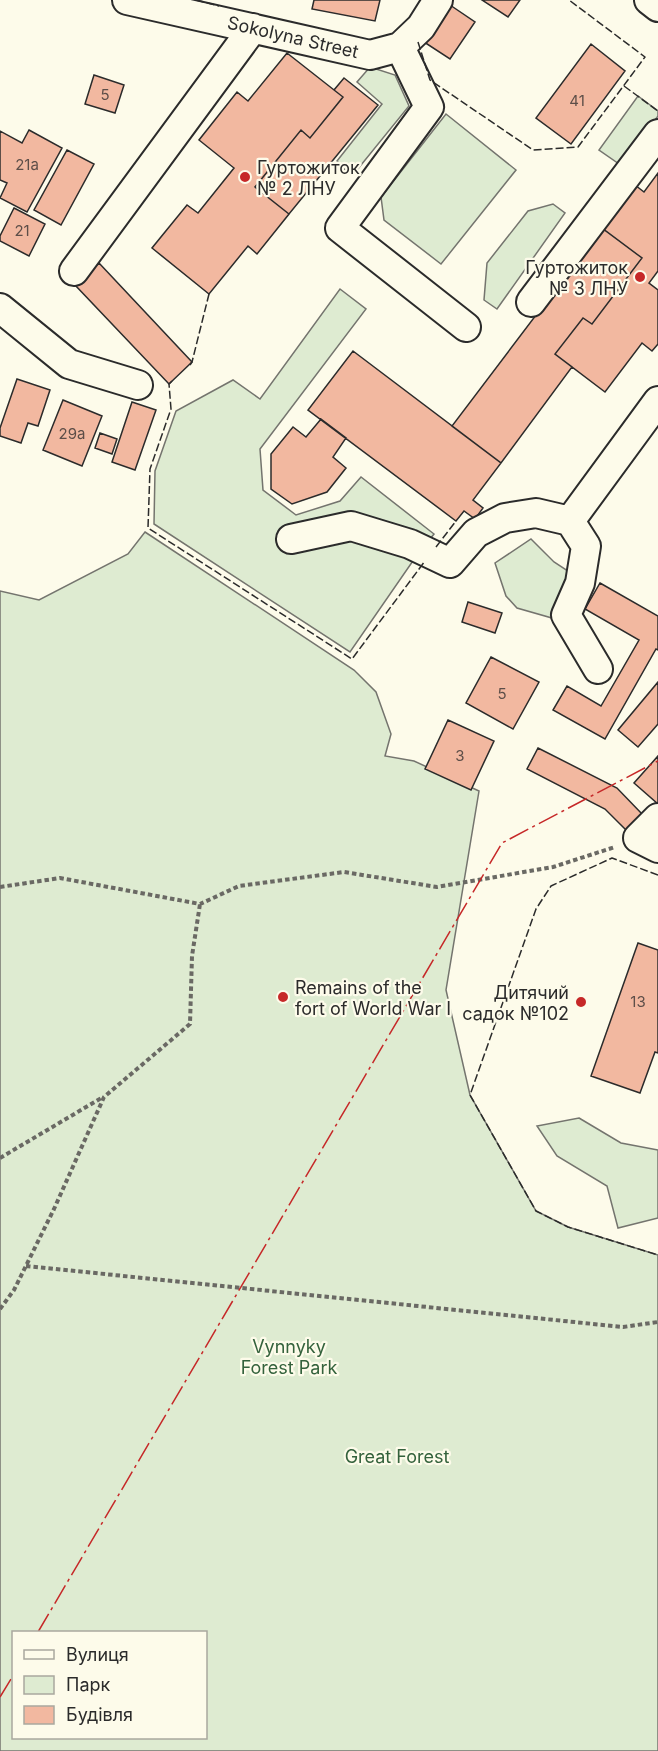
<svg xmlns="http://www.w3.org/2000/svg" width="658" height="1751" viewBox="0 0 658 1751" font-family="Inter,sans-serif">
  <rect width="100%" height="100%" fill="#fdfbea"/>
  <path fill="#deebd1" stroke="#74746e" stroke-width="1.5" fill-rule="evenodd" d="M 370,67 L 395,75 L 409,106 L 357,170 L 345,170 L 337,161 L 382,104 L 357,82 Z
    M 638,96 L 658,111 L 658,116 L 622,166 L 599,150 Z
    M 446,114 L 516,170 L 441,264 L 384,220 L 381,197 Z
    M 553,204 L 565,213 L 497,309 L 484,300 L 487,263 L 528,211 Z
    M 340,289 L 366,309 L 260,449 L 263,490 L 296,515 L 340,501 L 361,477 L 434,534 L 417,555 L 350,652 L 154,524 L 155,471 L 176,411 L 233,380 L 260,399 Z
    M 145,532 L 354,670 L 376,692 L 391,734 L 385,756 L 414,761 L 479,791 L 446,990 L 470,1095 L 536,1211 L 568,1227 L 658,1255 L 658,1751 L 0,1751 L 0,591 L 39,600 L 128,554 ZM 14,1632 L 206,1632 L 206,1738 L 14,1738 Z
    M 531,539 L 554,562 L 568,571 L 562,594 L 552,618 L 517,608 L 506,596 L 495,563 Z
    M 579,1118 L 621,1143 L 658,1150 L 658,1218 L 618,1228 L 607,1186 L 557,1156 L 537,1126 Z"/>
  <path fill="#f2b8a0" stroke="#2b2b2b" stroke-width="1.5" d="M 314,0 L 380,0 L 375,21 L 312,9 Z
    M 482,0 L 520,0 L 508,17 Z
    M 450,5 L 475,22 L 450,59 L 424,42 Z
    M 591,44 L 625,71 L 571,144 L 536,118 Z
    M 287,53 L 343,97 L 310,138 L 301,130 L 255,187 L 289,214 L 257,254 L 248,246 L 209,294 L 152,248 L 187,205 L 198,213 L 234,168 L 199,140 L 237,92 L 248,101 Z
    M 94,75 L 124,85 L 115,113 L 85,104 Z
    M 344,78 L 378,105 L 289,214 L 255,187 L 301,130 L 310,138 L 343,97 L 334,90 Z
    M 29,130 L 62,148 L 27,212 L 0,198 L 7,183 L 0,180 L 0,131 L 22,143 Z
    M 67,150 L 94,164 L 61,225 L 34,210 Z
    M 658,173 L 658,271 L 649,283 L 658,290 L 658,344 L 652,351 L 642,343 L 605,392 L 555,354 L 583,318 L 592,324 L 642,258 L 602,228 L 635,185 L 644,192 Z
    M 14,208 L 45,224 L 29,256 L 0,241 L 0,236 Z
    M 602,228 L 642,258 L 592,324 L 583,318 L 555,354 L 572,367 L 501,463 L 452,426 Z
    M 99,263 L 192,362 L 169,384 L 75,285 Z
    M 353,351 L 501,463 L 473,500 L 483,508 L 475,519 L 464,511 L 456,521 L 308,410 Z
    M 17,379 L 50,390 L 38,426 L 28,423 L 21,443 L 0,436 L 0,428 Z
    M 63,400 L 102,416 L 82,466 L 43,450 Z
    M 132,402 L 156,410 L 135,470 L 112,462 Z
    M 321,419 L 346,438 L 333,457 L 346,468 L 327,492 L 292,504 L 271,489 L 271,454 L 293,427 L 306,437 Z
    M 100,433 L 117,439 L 112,454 L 95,448 Z
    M 600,583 L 658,616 L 658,650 L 656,649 L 605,739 L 553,710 L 567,686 L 601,706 L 639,640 L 585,609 Z
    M 468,602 L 502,613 L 495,633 L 462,622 Z
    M 491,657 L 539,682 L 513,729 L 466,703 Z
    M 658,682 L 658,724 L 638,747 L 618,730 Z
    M 448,720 L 494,741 L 471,790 L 425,769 Z
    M 538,748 L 617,788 L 643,815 L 627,831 L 605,809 L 527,769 Z
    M 658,756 L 658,804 L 634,783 Z
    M 638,943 L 658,950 L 658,1053 L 655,1052 L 640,1093 L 591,1076 Z"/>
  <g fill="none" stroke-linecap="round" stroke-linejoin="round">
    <g stroke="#2b2b2b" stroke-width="32">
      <path id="minor" d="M 127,0 L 370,55 L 400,47 L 421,27 L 438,0
        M 649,0 L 658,7
        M 400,47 L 429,107 L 340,228 L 466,327
        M 74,271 L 253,28
        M 531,302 L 658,134
        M 0,308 L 69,364 L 138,385
        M 291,539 L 351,526 L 410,544 L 450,563 L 476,533 L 505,518 L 536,513 L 570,521
        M 598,669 L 566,615 L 580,583 L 586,546 L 570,521 L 658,401
        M 658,818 L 638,838 L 658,848"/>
    </g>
    <path stroke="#6a6964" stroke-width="4" stroke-dasharray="4.5 3" stroke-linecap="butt" d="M 0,887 L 60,878 L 200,904 L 239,886 L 344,872 L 437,887 L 553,867 L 615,847
      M 0,1158 L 103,1097
      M 26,1266 L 623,1327 L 658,1322
      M 0,1309 L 14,1290 L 54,1209 L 104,1097 L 190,1024 L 192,956 L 200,904"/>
    <use href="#minor" stroke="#fdfbea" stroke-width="28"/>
    <path stroke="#2b2b2b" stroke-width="1.5" stroke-dasharray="8 3" stroke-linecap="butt" d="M 196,0 L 219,6
      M 418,42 L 430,80 L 533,150 L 578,147 L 645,57 L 569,0
      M 624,86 L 658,111
      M 190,365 L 192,362 L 209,294
      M 172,381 L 169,384 L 171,409 L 150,469 L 148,528 L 352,659 L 425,561
      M 436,547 L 456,521
      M 658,875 L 612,858 L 551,886 L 536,909 L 470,1095 L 536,1211 L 568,1227 L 658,1255"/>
    <path stroke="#c62828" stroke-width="1.5" stroke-dasharray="21 4.5 3 4.5" stroke-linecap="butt" d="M 38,1632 L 502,843 L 658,761
      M 0,1697 L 14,1674"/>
  </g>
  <g fill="#c62828" stroke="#fdfbea" stroke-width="2">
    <circle cx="245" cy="177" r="6"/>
    <circle cx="640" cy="277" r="6"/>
    <circle cx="283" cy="997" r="6"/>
    <circle cx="581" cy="1002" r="6"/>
  </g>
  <g text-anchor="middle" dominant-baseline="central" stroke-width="4.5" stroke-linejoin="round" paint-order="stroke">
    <g font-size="15" fill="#5d4e48">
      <text x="105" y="94">5</text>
      <text x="577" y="100">41</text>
      <text x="27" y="164">21а</text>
      <text x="22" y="230">21</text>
      <text x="72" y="433">29а</text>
      <text x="502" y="693">5</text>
      <text x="460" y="755">3</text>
      <text x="638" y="1001">13</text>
    </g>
    <g font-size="18" fill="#2b2b2b" stroke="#fdfbea">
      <text transform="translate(293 37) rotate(13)">Sokolyna Street</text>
    </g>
    <g font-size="18" fill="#2b2b2b" stroke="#fdfbea" text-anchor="start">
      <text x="257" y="167">Гуртожиток<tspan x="257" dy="21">№ 2 ЛНУ</tspan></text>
      <text x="628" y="267" text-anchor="end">Гуртожиток<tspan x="628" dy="21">№ 3 ЛНУ</tspan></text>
      <text x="295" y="987">Remains of the<tspan x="295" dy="21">fort of World War I</tspan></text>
      <text x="569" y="992" text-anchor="end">Дитячий<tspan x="569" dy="21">садок №102</tspan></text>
    </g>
    <g font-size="18" fill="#34623c" stroke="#fdfbea">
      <text x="289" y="1346">Vynnyky<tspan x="289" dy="21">Forest Park</tspan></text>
      <text x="397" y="1456">Great Forest</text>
    </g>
  </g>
  <rect x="12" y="1631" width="195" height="108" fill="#fdfbea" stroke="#a9a89e" stroke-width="1.5"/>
  <rect x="24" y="1650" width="30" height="9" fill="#fdfbea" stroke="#a9a89e" stroke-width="1.5"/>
  <text x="66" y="1661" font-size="18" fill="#2b2b2b">Вулиця</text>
  <rect x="24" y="1676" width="30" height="18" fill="#deebd1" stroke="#a9a89e" stroke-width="1.5"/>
  <text x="66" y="1691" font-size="18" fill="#2b2b2b">Парк</text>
  <rect x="24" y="1706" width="30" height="18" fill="#f2b8a0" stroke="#a9a89e" stroke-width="1.5"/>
  <text x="66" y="1721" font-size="18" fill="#2b2b2b">Будівля</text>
</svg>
